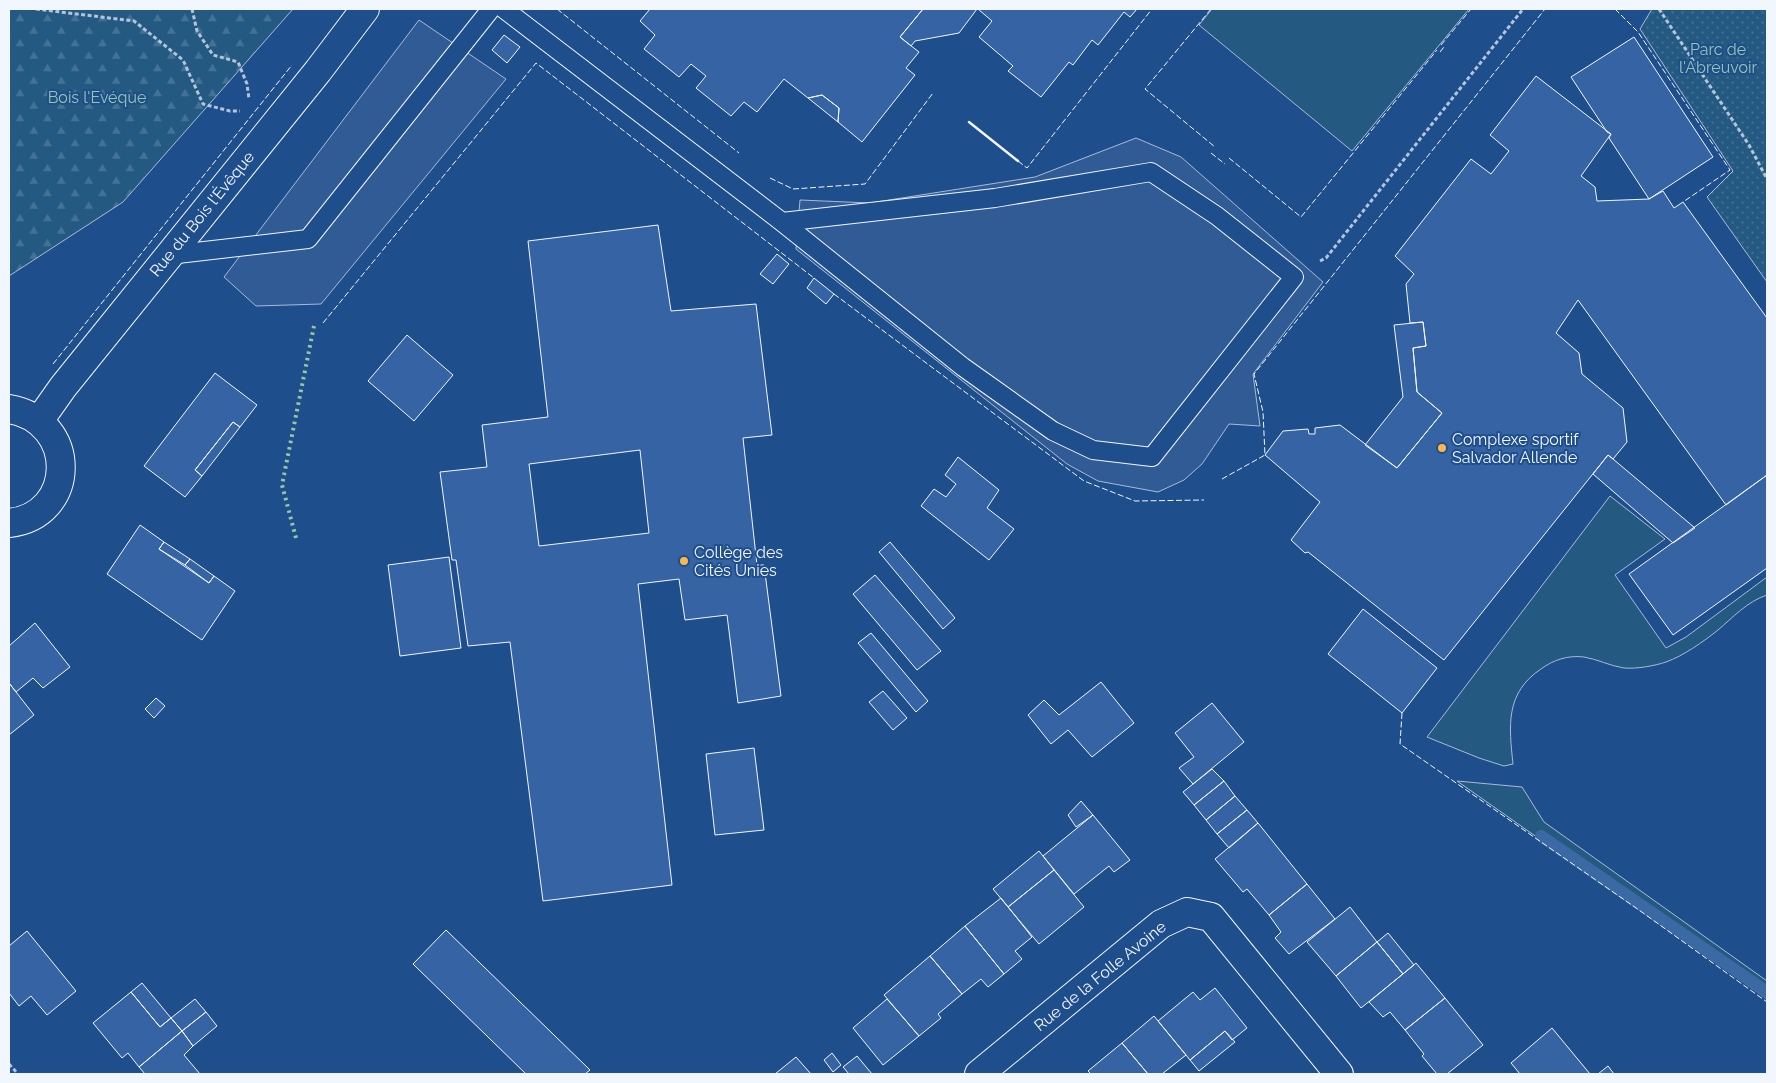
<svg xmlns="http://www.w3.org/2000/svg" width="1776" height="1083" viewBox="0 0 1776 1083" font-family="Raleway,sans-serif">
  <defs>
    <pattern id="forest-firs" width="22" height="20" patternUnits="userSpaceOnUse" patternTransform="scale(1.25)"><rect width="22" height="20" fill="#245a82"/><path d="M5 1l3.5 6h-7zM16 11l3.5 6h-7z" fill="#447295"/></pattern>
    <pattern id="park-dots" width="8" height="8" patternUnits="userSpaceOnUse" patternTransform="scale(1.25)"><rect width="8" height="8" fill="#245a82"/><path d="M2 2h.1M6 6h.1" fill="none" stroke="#447295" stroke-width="1.8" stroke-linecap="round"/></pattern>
  </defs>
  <rect width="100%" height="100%" fill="#1f4e8c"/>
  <path fill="#245a82" stroke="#a8bbd7" d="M 1212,9 L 1469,9 L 1352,151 L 1199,25 Z
    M 1610,496 L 1665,539 L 1615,575 L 1666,648 L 1686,637 L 1767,577 L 1767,595 C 1748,601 1732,618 1718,630 C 1703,642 1683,656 1666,662 C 1654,666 1637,669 1624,668 C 1610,666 1597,659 1584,657 C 1568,655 1553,660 1541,669 C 1505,693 1509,726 1513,764 L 1504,766 L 1479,758 L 1427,737 Z
    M 1457,781 L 1522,787 L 1544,822 L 1767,981 L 1767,999 Z"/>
  <path fill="url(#forest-firs)" stroke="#a8bbd7" d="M 9,9 L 293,9 L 123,202 L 9,276 Z"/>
  <path fill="url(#park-dots)" stroke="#a8bbd7" d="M 1652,9 L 1767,9 L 1767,282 L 1707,197 L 1733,171 L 1640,29 Z"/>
  <path fill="#305b95" stroke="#a8bbd7" d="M 419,20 L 506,79 L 321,304 L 256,306 L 224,277 Z
    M 1136,138 L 1181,157 L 1323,282 L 1253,374 L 1260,426 L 1229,424 L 1202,464 L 1184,480 L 1158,492 L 1098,481 L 1067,464 L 796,249 L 800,200 L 870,203 L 1035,177 Z"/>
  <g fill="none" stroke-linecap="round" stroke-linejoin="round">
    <path stroke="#3b69a3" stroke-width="12" d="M 1541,836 L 1767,992"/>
  </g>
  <path fill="#3563a3" stroke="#f2f6ff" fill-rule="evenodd" d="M 650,9 L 923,9 L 900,37 L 919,52 L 906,68 L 915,75 L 862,142 L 838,122 L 839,108 L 822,95 L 808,98 L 784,79 L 757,112 L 744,102 L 731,116 L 696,88 L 706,76 L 691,64 L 679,77 L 644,49 L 655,35 L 640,21 Z
    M 923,9 L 977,9 L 959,33 L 915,41 L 911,46 L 900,37 Z
    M 978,9 L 1137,9 L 1130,17 L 1124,12 L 1098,45 L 1092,40 L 1073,65 L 1069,62 L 1041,97 L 1008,71 L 1013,66 L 979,37 L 992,21 Z
    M 504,35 L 520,47 L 507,63 L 492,50 Z
    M 1634,37 L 1713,157 L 1649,199 L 1609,138 L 1611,134 L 1607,132 L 1571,77 Z
    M 1536,76 L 1611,134 L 1581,176 L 1595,187 L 1597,201 L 1649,199 L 1663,191 L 1674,208 L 1683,202 L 1767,318 L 1767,475 L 1726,505 L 1578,300 L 1556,333 L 1579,353 L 1582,374 L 1623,408 L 1627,442 L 1613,459 L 1608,455 L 1444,660 L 1308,552 L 1305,553 L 1291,540 L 1320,502 L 1265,455 L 1283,431 L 1308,429 L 1309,434 L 1315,434 L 1315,428 L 1340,425 L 1397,468 L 1442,413 L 1417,392 L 1413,348 L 1426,346 L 1423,322 L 1410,323 L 1406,284 L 1414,274 L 1395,256 L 1471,159 L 1491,174 L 1509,151 L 1490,135 Z
    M 822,95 L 839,108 L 838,122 L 808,98 Z
    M 658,225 L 671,311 L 756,304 L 772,435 L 743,438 L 757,565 L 764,565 L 781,696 L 738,703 L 727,615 L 685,620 L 679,579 L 638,584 L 672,885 L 543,901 L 510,642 L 468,646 L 456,560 L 452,560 L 440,472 L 487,467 L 482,425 L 548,417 L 528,241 ZM 640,450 L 649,533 L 539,546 L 529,464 Z
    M 777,254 L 789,264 L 773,284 L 760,274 Z
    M 814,278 L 834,294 L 826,304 L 807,288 Z
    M 1423,322 L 1426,346 L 1413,348 L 1417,392 L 1442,413 L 1397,468 L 1365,445 L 1403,397 L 1394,325 Z
    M 407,335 L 453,375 L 414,421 L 368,381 Z
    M 215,373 L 257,405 L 240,427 L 233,422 L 195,470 L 202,476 L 185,497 L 144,466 Z
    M 233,422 L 240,427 L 202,476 L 195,470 Z
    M 1608,455 L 1613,459 L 1695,528 L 1673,543 L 1593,474 Z
    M 958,457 L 999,490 L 987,508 L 1014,529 L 989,560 L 921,506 L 934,489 L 946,497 L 956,484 L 945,475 Z
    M 1767,475 L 1767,568 L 1673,635 L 1629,574 Z
    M 140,525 L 164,542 L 159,549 L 209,583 L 214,576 L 235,591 L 202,640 L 107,574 Z
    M 164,542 L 190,559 L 185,565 L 159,549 Z
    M 890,542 L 955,618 L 943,629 L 879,552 Z
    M 449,557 L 461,648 L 400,656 L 388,565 Z
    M 190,559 L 214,576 L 209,583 L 185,565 Z
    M 875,575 L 941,651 L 917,670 L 853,594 Z
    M 1363,609 L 1437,668 L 1402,713 L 1328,654 Z
    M 35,623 L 70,667 L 43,688 L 33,678 L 16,692 L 9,683 L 9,646 Z
    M 871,633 L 928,701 L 916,712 L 858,643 Z
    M 1101,682 L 1134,723 L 1092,757 L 1068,730 L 1051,744 L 1028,715 L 1044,700 L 1059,715 Z
    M 9,683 L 34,715 L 9,735 Z
    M 883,691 L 907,718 L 893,730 L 869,702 Z
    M 156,698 L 165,706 L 154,718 L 145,709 Z
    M 1212,703 L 1244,742 L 1193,784 L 1179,768 L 1194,757 L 1175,733 Z
    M 754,748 L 764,830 L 715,835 L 706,754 Z
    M 1212,769 L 1224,781 L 1194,805 L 1183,792 Z
    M 1224,781 L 1235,796 L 1206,820 L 1194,805 Z
    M 1235,796 L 1247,810 L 1217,834 L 1206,820 Z
    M 1081,801 L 1093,815 L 1076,827 L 1068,815 Z
    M 1247,810 L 1258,823 L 1229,848 L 1217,834 Z
    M 1093,815 L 1130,860 L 1114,872 L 1109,866 L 1074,894 L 1043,856 Z
    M 1258,823 L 1307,884 L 1269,915 L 1247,889 L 1243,892 L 1215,859 Z
    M 1039,851 L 1054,870 L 1008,907 L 993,889 Z
    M 1054,870 L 1084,907 L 1039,944 L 1008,907 Z
    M 1307,884 L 1335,919 L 1289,954 L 1275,938 L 1281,932 L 1269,915 Z
    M 1001,898 L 1032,937 L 1015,951 L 1022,959 L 1004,974 L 965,926 Z
    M 1350,907 L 1377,942 L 1336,976 L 1307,942 Z
    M 965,926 L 1004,974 L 988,987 L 981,979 L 962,994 L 930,956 Z
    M 446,930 L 590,1070 L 585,1074 L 526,1074 L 413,964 Z
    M 27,931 L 76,991 L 47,1015 L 31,996 L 19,1006 L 9,993 L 9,946 Z
    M 1388,933 L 1414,965 L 1403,974 L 1377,942 Z
    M 1377,942 L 1403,974 L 1361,1008 L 1336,976 Z
    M 930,956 L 962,994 L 938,1014 L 941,1018 L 919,1036 L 884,995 Z
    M 1416,963 L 1445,998 L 1405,1030 L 1390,1012 L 1383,1017 L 1369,1002 Z
    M 142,983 L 171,1018 L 160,1027 L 131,992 Z
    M 1215,988 L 1247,1028 L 1232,1040 L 1225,1031 L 1190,1060 L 1158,1021 L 1193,992 L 1200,1000 Z
    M 131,992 L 160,1027 L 171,1018 L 182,1031 L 139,1067 L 128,1053 L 122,1058 L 93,1023 Z
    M 1445,998 L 1483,1045 L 1447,1074 L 1437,1074 L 1422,1056 L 1424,1054 L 1405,1030 Z
    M 195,999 L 206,1012 L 182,1031 L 171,1018 Z
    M 887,999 L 919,1036 L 883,1065 L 853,1028 Z
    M 206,1012 L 217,1026 L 193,1046 L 182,1031 Z
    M 1154,1016 L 1186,1055 L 1162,1074 L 1148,1074 L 1122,1043 Z
    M 1552,1028 L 1590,1074 L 1520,1074 L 1511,1063 Z
    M 182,1031 L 193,1046 L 184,1055 L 200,1074 L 145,1074 L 139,1067 Z
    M 1225,1031 L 1235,1042 L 1199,1071 L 1190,1060 Z
    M 1122,1043 L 1148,1074 L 1091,1074 L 1088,1071 Z
    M 832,1053 L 841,1065 L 833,1072 L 824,1060 Z
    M 857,1056 L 872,1074 L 849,1074 L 843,1067 Z
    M 796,1057 L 811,1074 L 775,1074 Z
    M 1608,1066 L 1614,1074 L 1598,1074 Z"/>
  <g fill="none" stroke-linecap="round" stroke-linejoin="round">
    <g stroke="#f2f6ff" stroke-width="20">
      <path id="service" d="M 504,9 L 782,222 L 963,367 L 1053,431 L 1093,450 L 1152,457 L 1294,277 L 1217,216 L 1151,172 L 995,198 L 782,222
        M 169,255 L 308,239 L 491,9"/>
    </g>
    <g stroke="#f2f6ff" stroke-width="30">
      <path id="minor" d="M 979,1074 L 1161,924 L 1187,912 L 1211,917 L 1339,1074"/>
    </g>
    <g stroke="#f2f6ff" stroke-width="30">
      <path id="tertiary" d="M 9,409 C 79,421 77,516 9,523
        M 39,421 L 63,387 L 318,71 L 365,9"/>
    </g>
    <path stroke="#b3c4dc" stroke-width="3" stroke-dasharray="4 2.5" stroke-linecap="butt" d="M 36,9 L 134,21 L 183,60 L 203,104 L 230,111 L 240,111
      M 192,9 L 197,31 L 213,55 L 238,62 L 247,84 L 249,99
      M 1659,9 L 1749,145 L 1767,179
      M 1320,261 L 1326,258 L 1523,9
      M 9,1064 L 18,1074"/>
    <use href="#service" stroke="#1f4e8c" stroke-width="18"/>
    <use href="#minor" stroke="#1f4e8c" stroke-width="28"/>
    <use href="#tertiary" stroke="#1f4e8c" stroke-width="28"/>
    <path stroke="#97c8a6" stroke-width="4" stroke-dasharray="2.5 4" stroke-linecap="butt" d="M 296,538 L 282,485 L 314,326"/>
    <path stroke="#f2f6ff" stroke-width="1" stroke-dasharray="6 2.5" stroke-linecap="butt" d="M 557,9 L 739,153
      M 1211,9 L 1145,89 L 1215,147
      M 1615,9 L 1638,32 L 1730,170 L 1683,202
      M 1441,45 L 1471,9
      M 1440,52 L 1444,47
      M 1211,153 L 1225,164
      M 1229,158 L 1301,217 L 1437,50
      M 1018,161 L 1027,168 L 1152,9
      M 770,178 L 793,189 L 865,184 L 933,93
      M 834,294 L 1084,481 L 1135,501 L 1204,500
      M 323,323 L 536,63 L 814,278
      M 53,364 L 292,65
      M 1222,479 L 1265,455 L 1263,412 L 1254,374 L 1545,9
      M 1402,713 L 1400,744 L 1639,910 L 1767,1002"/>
    <path stroke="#f2f6ff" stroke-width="2.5" d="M 969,122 L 1018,161"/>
  </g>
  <g fill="#ffb74d" stroke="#1f4e8c" stroke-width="2">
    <circle cx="1442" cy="448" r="5"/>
    <circle cx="684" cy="561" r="5"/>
  </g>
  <g text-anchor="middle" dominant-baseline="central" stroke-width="4" stroke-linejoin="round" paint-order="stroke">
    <g font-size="16" fill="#97c8a6" stroke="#1f4e8c">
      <text x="1718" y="49">Parc de<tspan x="1718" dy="18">l'Abreuvoir</tspan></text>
      <text x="97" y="97">Bois l'Evéque</text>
    </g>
    <g font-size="16" fill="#f2f6ff" stroke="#1f4e8c">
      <text transform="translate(202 214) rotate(-51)">Rue du Bois l'Évêque</text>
      <text transform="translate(1100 976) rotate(-39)">Rue de la Folle Avoine</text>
    </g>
    <g font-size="16" fill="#f2f6ff" stroke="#1f4e8c" text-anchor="start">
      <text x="1452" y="439">Complexe sportif<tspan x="1452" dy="18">Salvador Allende</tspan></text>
      <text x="694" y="552">Collège des<tspan x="694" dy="18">Cités Unies</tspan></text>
    </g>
  </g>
  <rect width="1776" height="1083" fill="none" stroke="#f2f6ff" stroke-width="20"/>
</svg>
